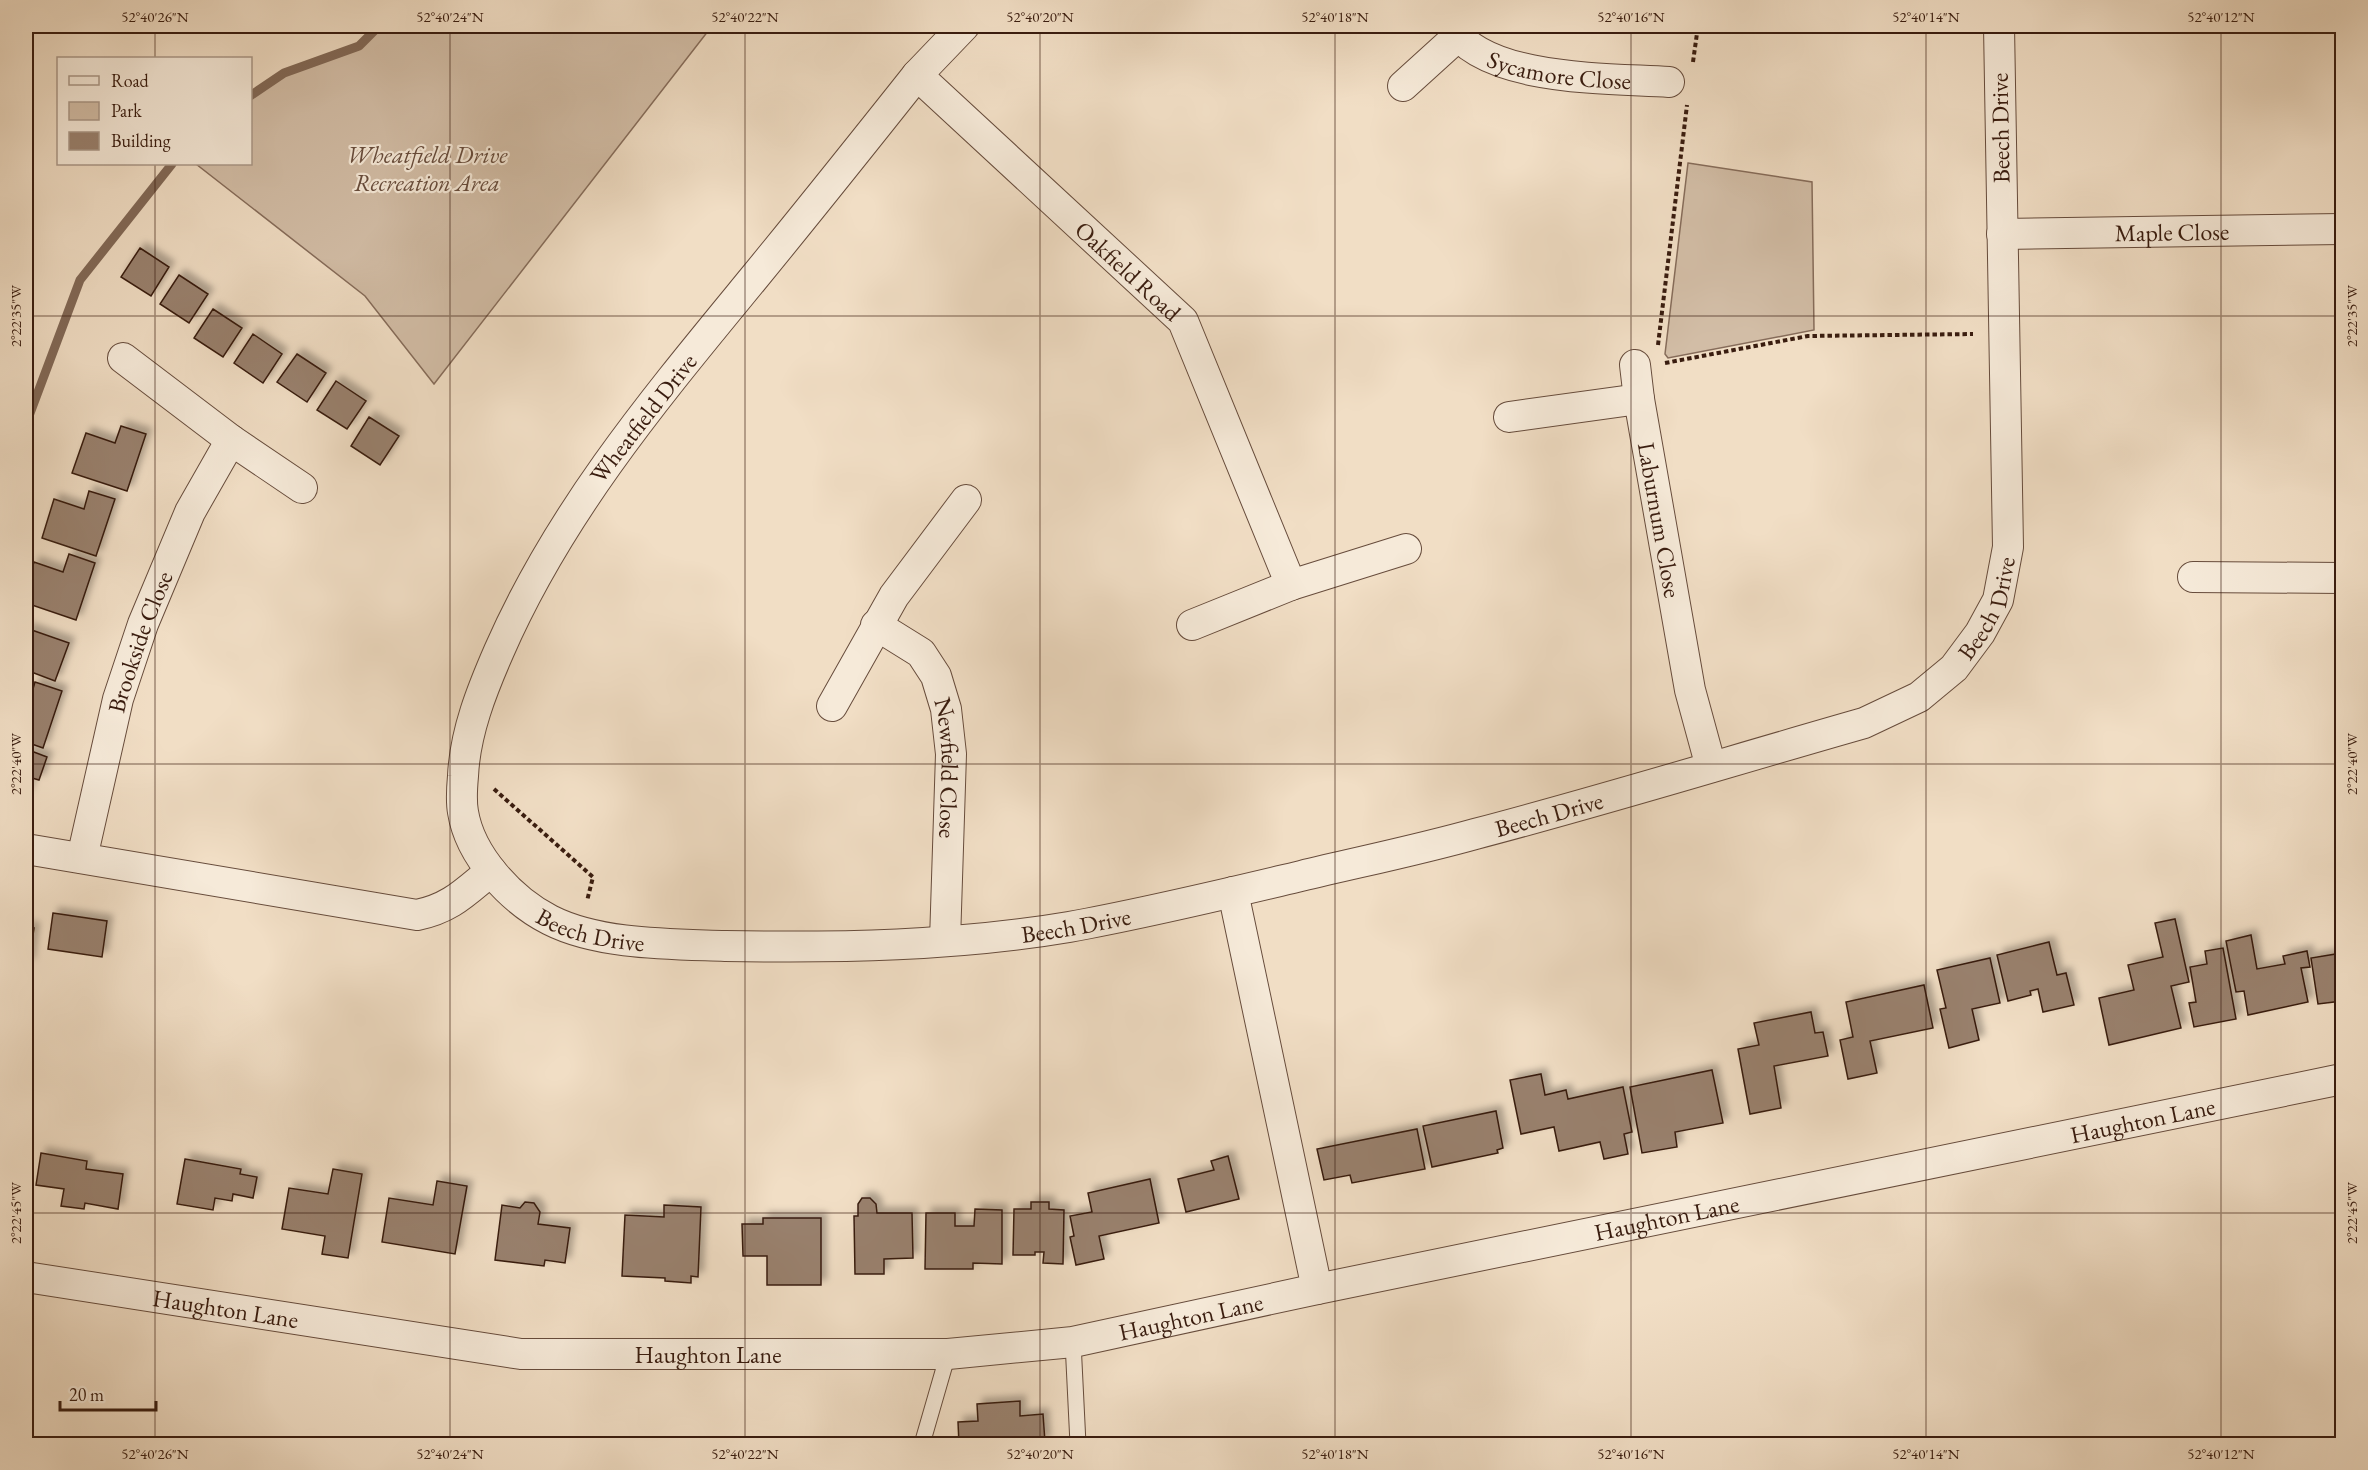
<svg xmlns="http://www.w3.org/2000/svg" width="2368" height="1470" viewBox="0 0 2368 1470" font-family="'EB Garamond',serif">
  <defs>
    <filter id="shadow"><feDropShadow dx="5.5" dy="-5.5" stdDeviation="3" flood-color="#0004"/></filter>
  </defs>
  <rect width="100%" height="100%" fill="#f1dec5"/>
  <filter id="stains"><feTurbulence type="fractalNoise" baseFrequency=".00333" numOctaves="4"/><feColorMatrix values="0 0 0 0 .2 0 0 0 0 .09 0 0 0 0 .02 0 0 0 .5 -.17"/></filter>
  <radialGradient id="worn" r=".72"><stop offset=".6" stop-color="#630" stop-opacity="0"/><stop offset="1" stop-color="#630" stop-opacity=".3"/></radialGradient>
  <path fill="#d2bda6" stroke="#866c5a" stroke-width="1.5" d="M 379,26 L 712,26 L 434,384 L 365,296 L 196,164 L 250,164 L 251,96 L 284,73 L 359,46 Z
    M 1688,163 L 1812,182 L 1814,330 L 1668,358 L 1665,354 Z"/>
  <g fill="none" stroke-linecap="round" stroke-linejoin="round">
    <path stroke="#826957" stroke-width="9" d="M 250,96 L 284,73 L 359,46 L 379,26
      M 26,424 L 80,280 L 172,164"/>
  </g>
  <path fill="#99816e" stroke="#391c0f" stroke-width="1.5" filter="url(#shadow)" d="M 140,248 L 169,267 L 151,296 L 121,277 Z
    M 179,275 L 208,294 L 189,323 L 160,304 Z
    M 213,309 L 242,328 L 223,357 L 194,338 Z
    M 253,334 L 282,354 L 263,383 L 234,363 Z
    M 297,354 L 326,373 L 307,402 L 277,382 Z
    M 336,381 L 366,401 L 347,429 L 317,410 Z
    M 369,417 L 399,436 L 380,465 L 351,446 Z
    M 121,426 L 146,434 L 127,491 L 72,473 L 86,433 L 115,443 Z
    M 89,491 L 115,499 L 96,556 L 42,538 L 54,499 L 84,509 Z
    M 69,554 L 95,563 L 76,620 L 26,603 L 26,588 L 34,562 L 63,572 Z
    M 26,628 L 69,643 L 55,681 L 26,670 Z
    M 35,682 L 62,691 L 43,748 L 26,742 L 26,698 L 30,699 Z
    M 26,749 L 47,757 L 39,780 L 32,778 L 26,797 Z
    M 53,913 L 107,921 L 102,957 L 48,949 Z
    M 2175,919 L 2189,982 L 2171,986 L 2181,1028 L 2109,1045 L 2099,998 L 2134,990 L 2128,965 L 2163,957 L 2155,923 Z
    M 26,927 L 34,928 L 29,964 L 26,963 Z
    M 2251,935 L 2257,969 L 2285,964 L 2283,956 L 2307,951 L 2310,967 L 2301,968 L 2308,1002 L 2248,1015 L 2244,991 L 2236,992 L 2226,941 Z
    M 2049,942 L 2057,975 L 2066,973 L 2074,1005 L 2043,1012 L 2038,989 L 2030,991 L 2031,995 L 2008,1001 L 1997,955 Z
    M 2223,948 L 2236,1019 L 2194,1027 L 2189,1003 L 2196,1002 L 2190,967 L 2207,964 L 2205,951 Z
    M 2342,953 L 2342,1001 L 2318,1004 L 2311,958 Z
    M 1990,958 L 2000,1003 L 1972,1009 L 1979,1040 L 1949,1048 L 1940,1009 L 1946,1008 L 1937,970 Z
    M 1924,985 L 1933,1028 L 1870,1041 L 1877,1073 L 1848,1079 L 1840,1040 L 1853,1037 L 1846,1002 Z
    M 1811,1012 L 1815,1033 L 1823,1032 L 1828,1056 L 1774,1066 L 1781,1108 L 1750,1114 L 1738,1049 L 1759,1045 L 1754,1023 Z
    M 1712,1070 L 1723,1123 L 1675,1132 L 1677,1147 L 1642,1153 L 1630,1087 Z
    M 1541,1074 L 1545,1095 L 1566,1090 L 1568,1099 L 1623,1087 L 1632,1132 L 1624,1134 L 1628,1154 L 1604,1159 L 1600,1142 L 1559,1151 L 1554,1127 L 1521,1134 L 1510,1080 Z
    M 1496,1111 L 1503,1148 L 1497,1150 L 1498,1153 L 1432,1167 L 1423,1126 Z
    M 1417,1129 L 1425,1169 L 1352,1183 L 1350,1175 L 1324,1180 L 1317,1149 Z
    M 41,1153 L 87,1161 L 86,1169 L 123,1174 L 118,1209 L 85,1203 L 84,1209 L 61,1206 L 64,1189 L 36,1185 Z
    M 1228,1156 L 1239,1199 L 1186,1212 L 1178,1179 L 1214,1170 L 1211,1161 Z
    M 185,1159 L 241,1169 L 240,1174 L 257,1177 L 253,1198 L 233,1194 L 232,1201 L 215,1198 L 213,1210 L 177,1204 Z
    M 333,1169 L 362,1174 L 348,1258 L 322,1254 L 325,1236 L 282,1229 L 289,1188 L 328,1194 Z
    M 1150,1179 L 1159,1223 L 1099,1236 L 1104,1259 L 1076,1265 L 1070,1237 L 1074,1236 L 1070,1216 L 1092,1212 L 1088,1193 Z
    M 437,1181 L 467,1186 L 455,1254 L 382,1242 L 389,1198 L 433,1205 Z
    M 862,1198 L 870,1198 L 876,1204 L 877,1213 L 912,1213 L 913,1258 L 884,1259 L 884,1274 L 855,1274 L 854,1216 L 858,1216 L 858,1204 Z
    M 525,1202 L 534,1203 L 540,1212 L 538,1224 L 570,1228 L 565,1263 L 545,1260 L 544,1266 L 495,1260 L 502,1205 L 520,1208 Z
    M 1031,1202 L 1049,1202 L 1049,1209 L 1064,1210 L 1063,1264 L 1043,1263 L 1044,1252 L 1035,1252 L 1035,1255 L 1013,1255 L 1014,1209 L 1031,1209 Z
    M 664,1205 L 701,1207 L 698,1277 L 691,1276 L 691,1283 L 665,1281 L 665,1278 L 622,1276 L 625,1215 L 664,1217 Z
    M 975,1209 L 1002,1210 L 1002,1264 L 973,1263 L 973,1269 L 925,1269 L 926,1213 L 955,1213 L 955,1226 L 974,1226 Z
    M 763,1218 L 821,1218 L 821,1285 L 767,1285 L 767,1256 L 743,1256 L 742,1224 L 763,1224 Z
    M 1020,1401 L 1020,1416 L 1043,1414 L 1045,1442 L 1022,1444 L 959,1444 L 958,1422 L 978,1421 L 977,1404 Z"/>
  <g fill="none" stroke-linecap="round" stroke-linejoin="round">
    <g stroke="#674c3c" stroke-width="17">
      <path id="service" d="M 1073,1342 L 1078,1444
        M 922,1444 L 948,1354"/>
    </g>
    <g stroke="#674c3c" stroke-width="32">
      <g id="minor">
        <path id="s1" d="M 964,26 L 917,75 C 863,143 808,212 753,279 C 657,396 560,511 499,651 C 482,690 465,732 463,776 C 462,787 461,801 463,812 C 470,856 511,900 550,920 C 599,945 671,944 725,946 C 838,948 957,946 1069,927 C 1147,913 1225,894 1301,876 C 1359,862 1418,850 1475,834 C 1605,800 1734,760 1864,723 L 1919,697 L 1954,668 L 1980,633 L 1998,600 L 2008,547 L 1999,26"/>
        <path id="s2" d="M 1451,26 C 1484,82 1610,78 1669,82"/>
        <path id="s3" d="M 917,75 L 1183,321 L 1291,585"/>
        <path d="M 1403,86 L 1457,37"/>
        <path id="s4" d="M 2002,234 L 2342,229"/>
        <path d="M 123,358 L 231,440 L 302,488"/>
        <path d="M 1635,365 L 1639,399"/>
        <path id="s5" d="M 1509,417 L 1639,399 L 1690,690 L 1711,767"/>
        <path d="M 2193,577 L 2342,578"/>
        <path id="s6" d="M 876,625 L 921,653 L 936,676 L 946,709 L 951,754 L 945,941"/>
        <path d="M 1192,625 L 1291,585 L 1406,549"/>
        <path d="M 832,706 L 894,596 L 966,500"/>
        <path d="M 26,849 L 417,915 C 451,908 465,892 491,871"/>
        <path id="s7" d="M 82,858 L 118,699 L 143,624 L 190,512 L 231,440"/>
        <path d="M 1233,892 L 1317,1289"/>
        <path id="s8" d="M 26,1277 L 521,1354 L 948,1354 L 1073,1342 L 1317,1289 L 2342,1079"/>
      </g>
    </g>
    <path stroke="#391c0f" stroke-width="4" stroke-dasharray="4.5 3" stroke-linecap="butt" d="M 1693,62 L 1698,26
      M 1658,345 L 1687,105
      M 1665,363 L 1808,336 L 1973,334
      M 494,789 L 593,877 L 587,901"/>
    <use href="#service" stroke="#f6ead9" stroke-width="15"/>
    <use href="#minor" stroke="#f6ead9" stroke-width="30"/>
  </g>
  <path fill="none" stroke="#391c0f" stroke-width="1.5" stroke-opacity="0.45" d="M 155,26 L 155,58M 450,26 L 450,1444M 745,26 L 745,1444M 1040,26 L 1040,1444M 1335,26 L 1335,1444M 1631,26 L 1631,1444M 1926,26 L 1926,1444M 2221,26 L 2221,1444M 155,164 L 155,1444M 26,316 L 2342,316M 26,764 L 2342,764M 26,1213 L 2342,1213"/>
  <g text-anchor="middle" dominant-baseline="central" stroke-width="4.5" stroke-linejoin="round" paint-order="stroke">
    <g font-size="24" fill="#391c0f" stroke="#f6ead9">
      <text stroke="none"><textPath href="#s2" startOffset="122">Sycamore Close</textPath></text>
      <text transform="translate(2000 128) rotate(-91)">Beech Drive</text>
      <text stroke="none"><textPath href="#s4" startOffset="170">Maple Close</textPath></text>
      <text stroke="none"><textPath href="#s3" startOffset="288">Oakfield Road</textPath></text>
      <text transform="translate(643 418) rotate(-52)">Wheatfield Drive</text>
      <text stroke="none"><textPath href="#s5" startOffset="254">Laburnum Close</textPath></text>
      <text stroke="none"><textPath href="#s1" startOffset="2612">Beech Drive</textPath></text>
      <text stroke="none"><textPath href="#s7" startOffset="224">Brookside Close</textPath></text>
      <text stroke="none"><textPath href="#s6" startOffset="174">Newfield Close</textPath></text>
      <text stroke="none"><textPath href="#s1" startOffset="2108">Beech Drive</textPath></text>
      <text stroke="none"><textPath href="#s1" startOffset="1622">Beech Drive</textPath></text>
      <text stroke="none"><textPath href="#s1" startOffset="1134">Beech Drive</textPath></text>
      <text stroke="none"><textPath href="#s8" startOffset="2146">Haughton Lane</textPath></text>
      <text stroke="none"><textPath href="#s8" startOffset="1660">Haughton Lane</textPath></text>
      <text stroke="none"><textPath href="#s8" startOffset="202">Haughton Lane</textPath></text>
      <text stroke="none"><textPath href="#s8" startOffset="1174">Haughton Lane</textPath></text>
      <text stroke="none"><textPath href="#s8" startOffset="688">Haughton Lane</textPath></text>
    </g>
    <g font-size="24" font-style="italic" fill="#674c3c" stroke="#f6ead9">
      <text x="427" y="154">Wheatfield Drive<tspan x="427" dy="28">Recreation Area</tspan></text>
    </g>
  </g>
  <rect width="2368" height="1470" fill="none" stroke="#f1dec5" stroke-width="66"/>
  <rect x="57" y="57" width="195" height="108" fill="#f6ead9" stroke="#aa9888" stroke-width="1.5"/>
  <rect x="69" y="76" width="30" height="9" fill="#f6ead9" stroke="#aa9888" stroke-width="1.5"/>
  <text x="111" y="87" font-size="18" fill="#391c0f">Road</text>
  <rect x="69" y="102" width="30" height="18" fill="#d2bda6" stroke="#aa9888" stroke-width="1.5"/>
  <text x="111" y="117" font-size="18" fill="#391c0f">Park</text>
  <rect x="69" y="132" width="30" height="18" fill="#99816e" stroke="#aa9888" stroke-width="1.5"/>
  <text x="111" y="147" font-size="18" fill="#391c0f">Building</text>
  <path d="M60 1401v9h96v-9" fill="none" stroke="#391c0f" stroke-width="3"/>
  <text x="69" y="1401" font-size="18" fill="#391c0f" stroke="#f6ead9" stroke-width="4.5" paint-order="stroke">20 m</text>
  <rect x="33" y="33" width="2302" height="1404" fill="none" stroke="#391c0f" stroke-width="2"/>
  <g font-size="15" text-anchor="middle" fill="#391c0f">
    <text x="155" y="22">52°40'26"N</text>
    <text x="450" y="22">52°40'24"N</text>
    <text x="745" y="22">52°40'22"N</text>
    <text x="1040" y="22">52°40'20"N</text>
    <text x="1335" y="22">52°40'18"N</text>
    <text x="1631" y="22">52°40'16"N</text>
    <text x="1926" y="22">52°40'14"N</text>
    <text x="2221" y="22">52°40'12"N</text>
    <text transform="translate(2352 316) rotate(-90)" y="5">2°22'35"W</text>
    <text transform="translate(16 316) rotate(-90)" y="5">2°22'35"W</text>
    <text transform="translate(2352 764) rotate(-90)" y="5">2°22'40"W</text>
    <text transform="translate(16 764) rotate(-90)" y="5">2°22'40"W</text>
    <text transform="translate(2352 1213) rotate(-90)" y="5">2°22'45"W</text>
    <text transform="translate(16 1213) rotate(-90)" y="5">2°22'45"W</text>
    <text x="155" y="1459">52°40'26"N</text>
    <text x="450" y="1459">52°40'24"N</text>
    <text x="745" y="1459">52°40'22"N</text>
    <text x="1040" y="1459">52°40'20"N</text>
    <text x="1335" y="1459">52°40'18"N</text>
    <text x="1631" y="1459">52°40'16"N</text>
    <text x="1926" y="1459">52°40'14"N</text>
    <text x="2221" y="1459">52°40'12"N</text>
  </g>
  <rect width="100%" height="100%" filter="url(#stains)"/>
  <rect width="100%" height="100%" fill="url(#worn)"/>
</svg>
